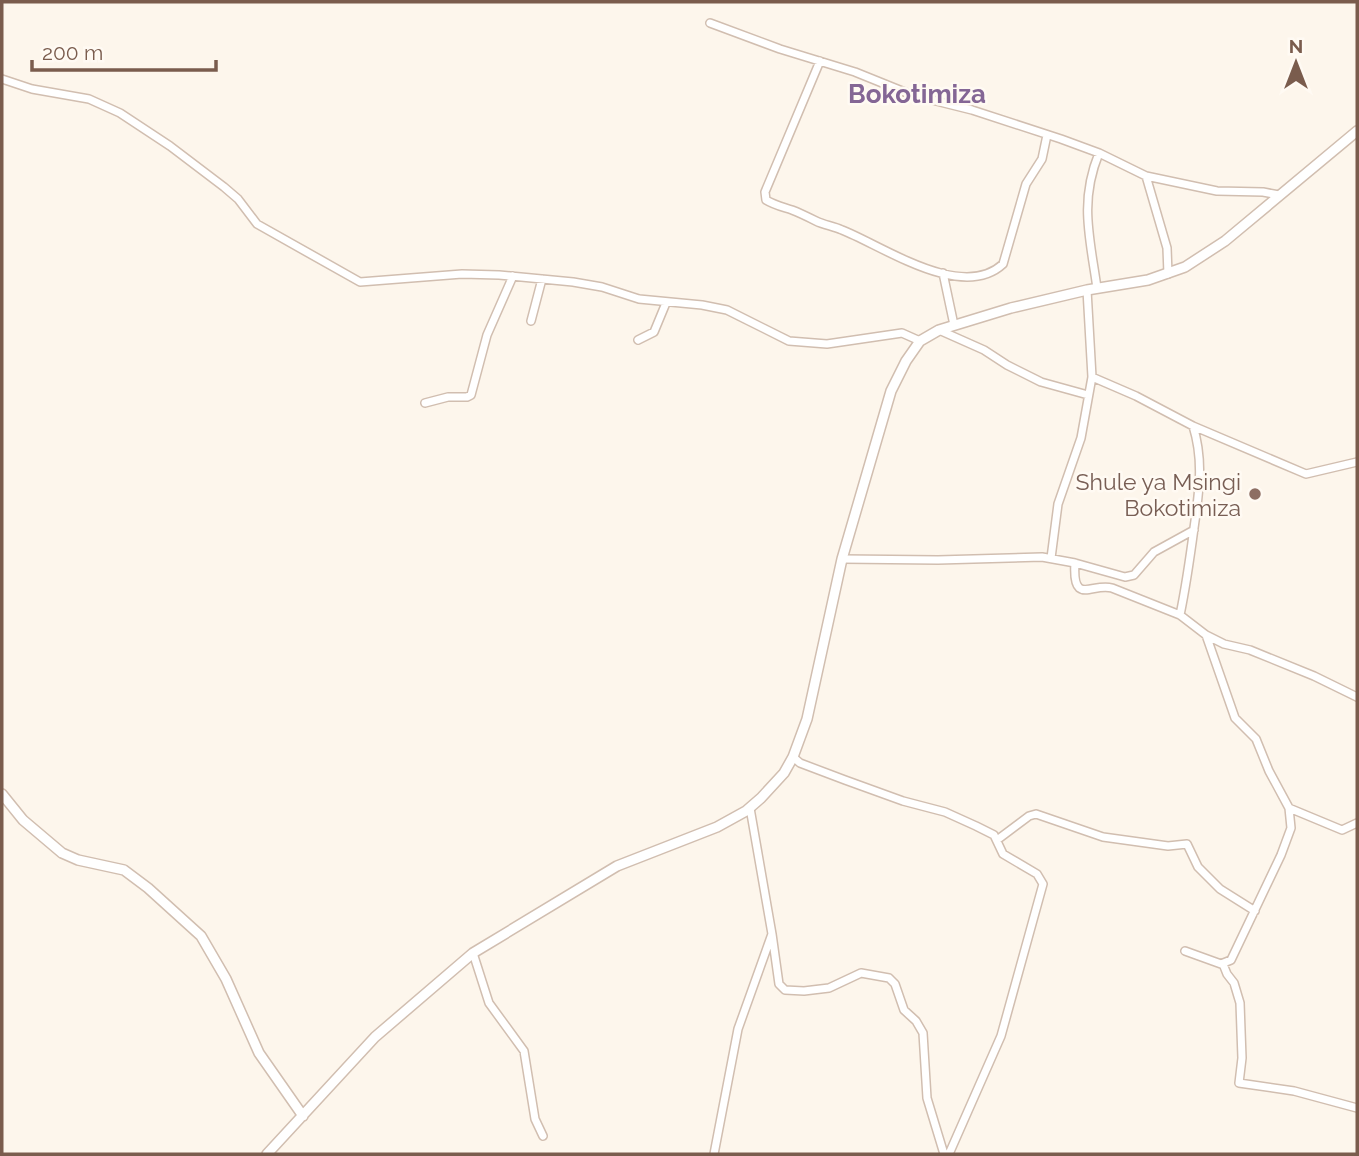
<svg xmlns="http://www.w3.org/2000/svg" width="1359" height="1156" viewBox="0 0 1359 1156" font-family="Raleway,sans-serif">
  <rect width="100%" height="100%" fill="#fdf6ec"/>
  <g fill="none" stroke-linecap="round" stroke-linejoin="round">
    <g stroke="#d1beb0" stroke-width="10">
      <path id="minor" d="M 710,23 L 780,49 L 855,72 L 912,95 L 972,110 L 1061,139 L 1099,153 L 1146,176 L 1217,191 L 1263,192 L 1279,195
        M 820,61 L 765,192 L 766,200 C 774,205 783,207 792,210 C 800,213 808,217 816,221 C 824,225 833,226 842,230 C 883,246 962,302 1003,264 L 1026,184 L 1042,159 L 1047,135
        M 2,79 L 32,89 L 89,99 L 120,113 L 170,146 L 224,187 L 238,199 L 257,224 L 360,282 L 462,274 L 499,275 L 573,282 L 602,287 L 639,299 L 702,305 L 727,310 L 789,341 L 827,344 L 902,333 L 920,341
        M 1146,176 L 1167,248 L 1168,274
        M 943,273 L 954,325
        M 1097,288 C 1090,238 1079,202 1099,153
        M 531,321 L 542,279
        M 939,330 L 984,350 L 1007,365 L 1041,382 L 1088,395
        M 638,340 L 654,332 L 666,303
        M 1092,377 L 1136,396 L 1193,426 L 1306,474 L 1357,462
        M 425,403 L 448,397 L 467,397 L 471,395 L 487,335 L 513,276
        M 1051,558 L 1058,504 L 1081,438 L 1092,377 L 1087,290
        M 842,559 L 938,560 L 1042,557 L 1075,563 L 1125,577 L 1134,575 L 1154,552 L 1194,530
        M 1075,563 C 1072,607 1093,582 1112,588 L 1180,615 L 1206,635 L 1224,644 L 1250,650 L 1314,676 L 1357,697
        M 1180,615 C 1186,586 1190,558 1194,528 C 1199,493 1204,461 1193,426
        M 1206,635 L 1235,718 L 1256,739 L 1269,771 L 1289,808 L 1342,830 L 1357,823
        M 793,757 L 800,763 L 845,780 L 903,801 L 945,812 L 976,826 L 994,835 L 1003,854 L 1037,874 L 1043,884 L 1001,1036 L 949,1154
        M 997,840 L 1029,816 L 1036,814 L 1103,837 L 1168,846 L 1187,844 L 1198,867 L 1220,889 L 1255,911
        M 772,934 L 779,984 L 785,990 L 804,991 L 829,988 L 861,973 L 889,978 L 895,984 L 904,1010 L 916,1021 L 923,1033 L 927,1098 L 944,1154
        M 1185,951 L 1221,964 L 1231,960 L 1281,855 L 1291,828 L 1289,808
        M 473,953 L 489,1003 L 524,1051 L 535,1119 L 543,1136
        M 1223,964 L 1227,974 L 1234,983 L 1240,1003 L 1242,1058 L 1239,1083 L 1294,1091 L 1357,1108
        M 714,1154 L 738,1029 L 772,934 L 750,808"/>
    </g>
    <g stroke="#d1beb0" stroke-width="12">
      <path id="tertiary" d="M 2,794 L 23,820 L 62,853 L 78,860 L 124,870 L 148,888 L 201,936 L 226,979 L 259,1053 L 303,1116
        M 267,1154 L 375,1037 L 473,953 L 617,866 L 717,827 L 746,811 L 761,798 L 784,773 L 793,757 L 807,719 L 842,559 L 891,391 L 906,361 L 920,341 L 939,330 L 1011,308 L 1087,290 L 1148,280 L 1185,267 L 1225,241 L 1357,131"/>
    </g>
    <use href="#minor" stroke="#fff" stroke-width="7"/>
    <use href="#tertiary" stroke="#fff" stroke-width="9"/>
  </g>
  <circle fill="#8d6e63" stroke="#fffaf3" stroke-width="2.5" cx="1255" cy="494" r="7"/>
  <g text-anchor="middle" dominant-baseline="central" stroke-width="5" stroke-linejoin="round" paint-order="stroke">
    <g font-size="23" fill="#785e54" stroke="#fffaf3" text-anchor="end">
      <text x="1241" y="481">Shule ya Msingi<tspan x="1241" dy="26">Bokotimiza</tspan></text>
    </g>
    <g font-size="26" font-weight="bold" fill="#846695" stroke="#fffaf3">
      <text x="917" y="94">Bokotimiza</text>
    </g>
  </g>
  <rect width="1359" height="1156" fill="none" stroke="#7a5c4d" stroke-width="7"/>
  <g transform="translate(1296 63)" stroke="#fffaf3" stroke-width="5" paint-order="stroke">
  <path d="M0-5L12 26L0 18L-12 26Z" fill="#7a5c4d"/>
  <text y="-10" font-size="19" font-weight="bold" text-anchor="middle" fill="#7a5c4d">N</text>
  </g>
  <path d="M32 60v10h184v-10" fill="none" stroke="#7a5c4d" stroke-width="3.5"/>
  <text x="42" y="60" font-size="21" fill="#7a5c4d" stroke="#fffaf3" stroke-width="5" paint-order="stroke">200 m</text>
</svg>
